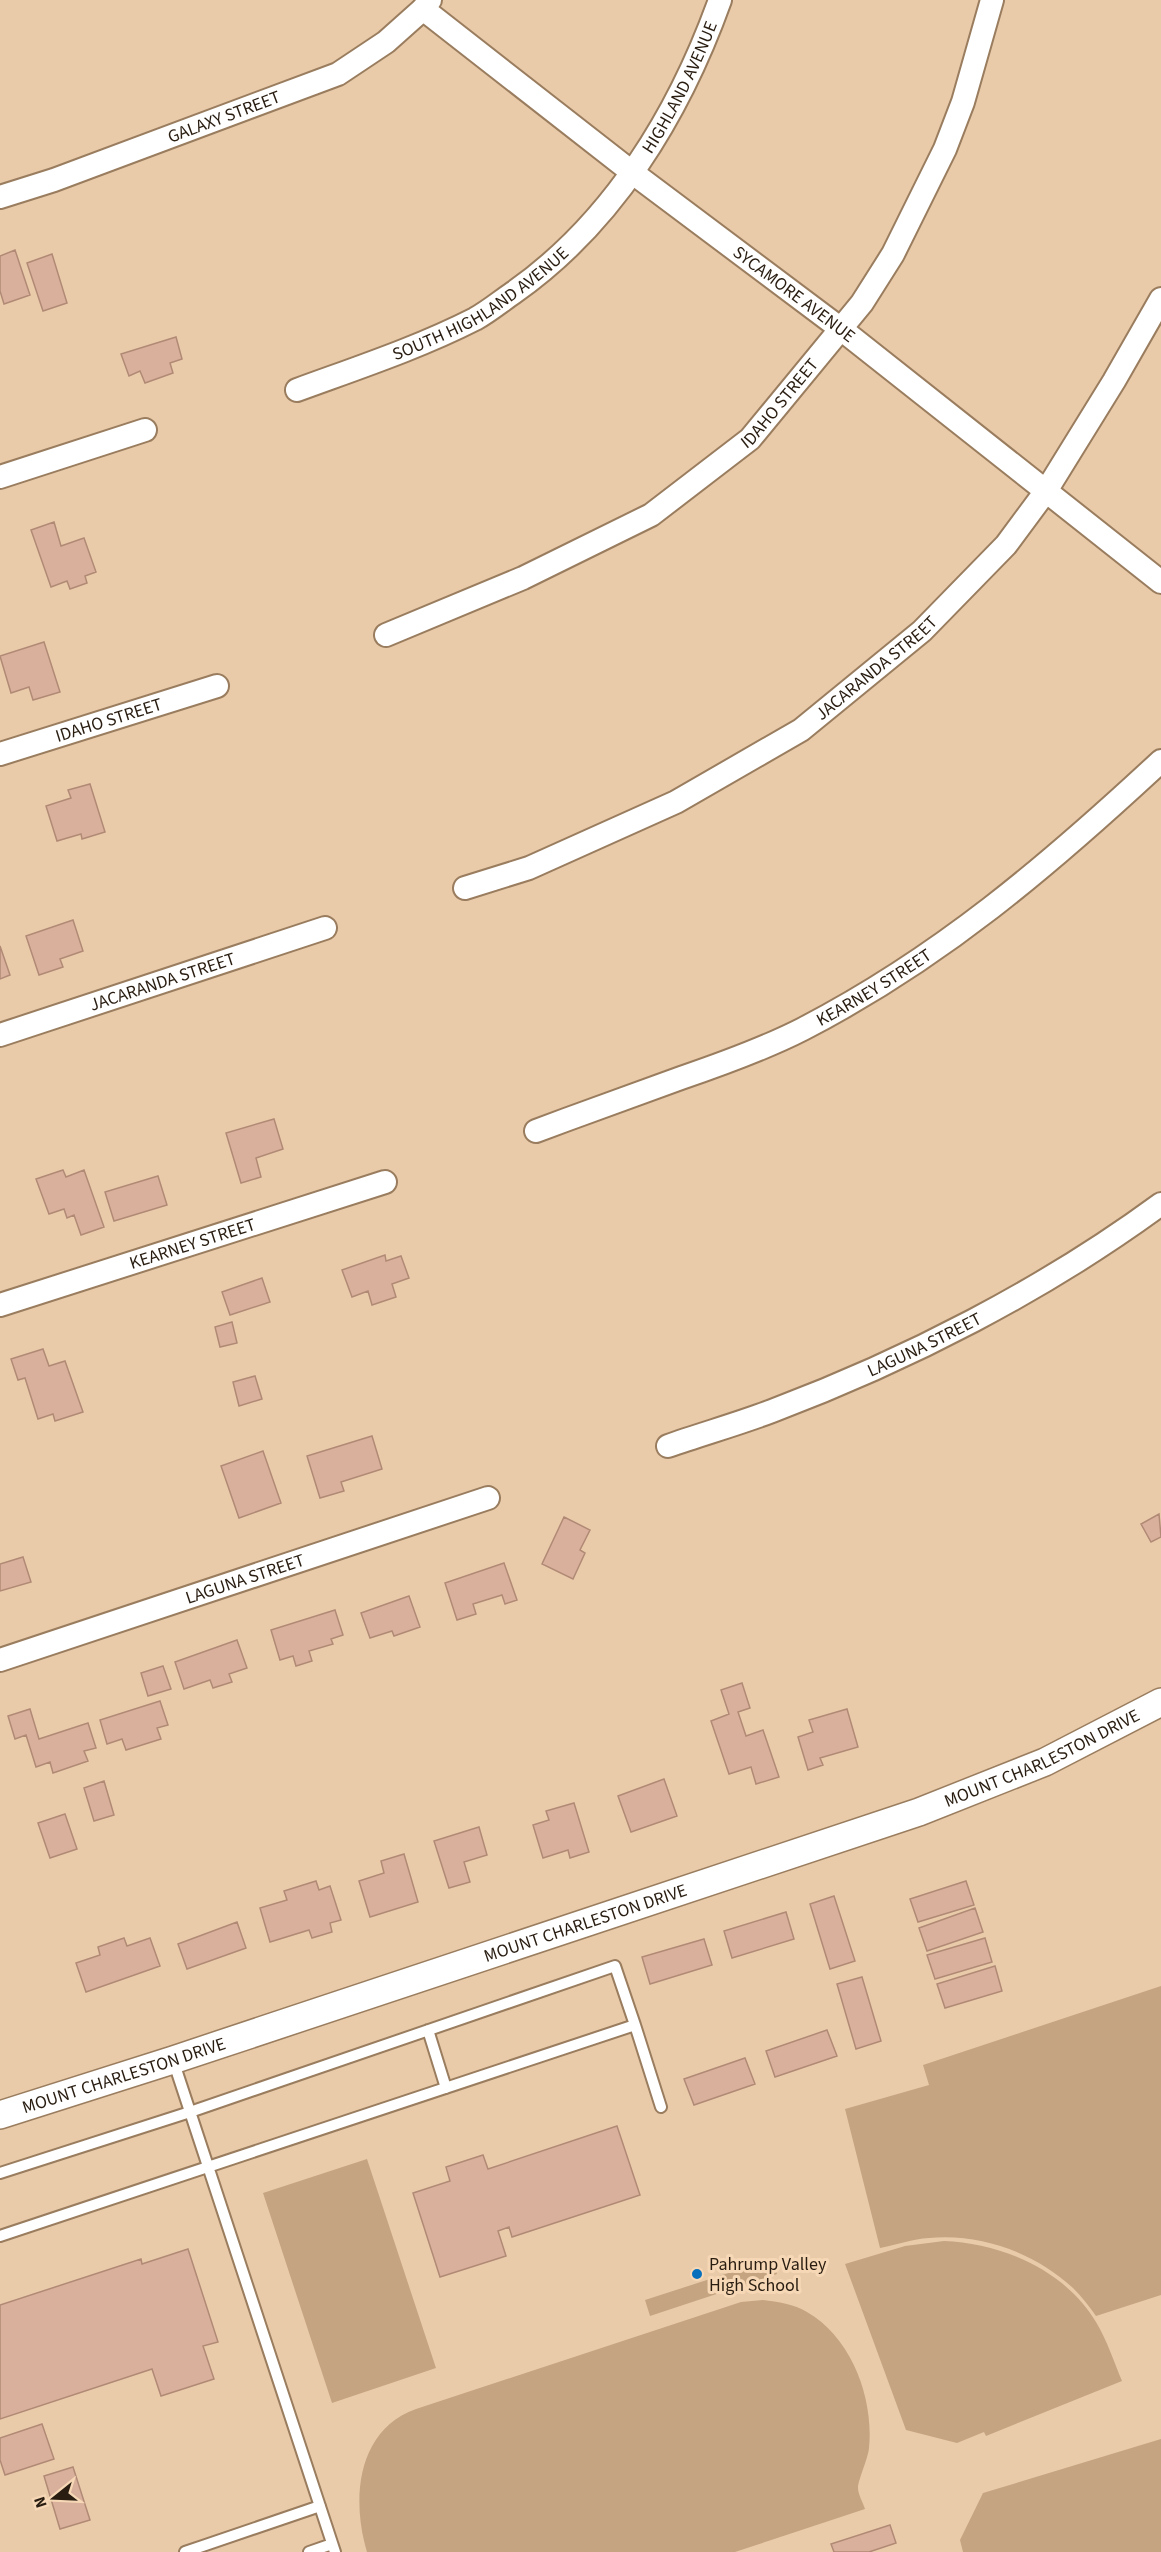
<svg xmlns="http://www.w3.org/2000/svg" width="1161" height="2552" viewBox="0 0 1161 2552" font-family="'Source Sans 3',sans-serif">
  <rect width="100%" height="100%" fill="#e9cbaa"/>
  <path fill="#c5a481" d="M 1161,1986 L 1161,2295 L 1096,2316 C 1089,2306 1081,2296 1073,2288 C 1035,2253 981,2233 929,2238 C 913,2239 896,2245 880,2248 L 845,2109 L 929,2085 L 923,2065 Z
    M 367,2159 L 436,2368 L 332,2403 L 263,2193 Z
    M 944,2241 C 1001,2243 1065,2270 1096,2322 C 1107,2340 1114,2362 1122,2381 L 986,2436 L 984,2432 L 957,2443 L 906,2430 L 845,2264 L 905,2246 Z
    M 772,2259 L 777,2274 L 650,2316 L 645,2300 Z
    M 763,2300 C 778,2302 794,2304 807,2312 C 852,2338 874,2399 869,2448 C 868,2459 858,2480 858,2488 C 858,2494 863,2503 865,2509 L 735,2552 L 367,2552 C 351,2499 357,2430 416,2409 L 741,2302 Z
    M 1161,2439 L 1161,2552 L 963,2552 L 960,2540 L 983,2493 Z"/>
  <path fill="#d9b09b" stroke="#b18a76" stroke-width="1.5" d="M 15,250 L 30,295 L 4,304 L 0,291 L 0,256 Z
    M 52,254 L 67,303 L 43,311 L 27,263 Z
    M 176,337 L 182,359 L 170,363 L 173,373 L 145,383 L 140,371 L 129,376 L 121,354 Z
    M 54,522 L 61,546 L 84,538 L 96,572 L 85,576 L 87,583 L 70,589 L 67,581 L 51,587 L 31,530 Z
    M 44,642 L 60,692 L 33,700 L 29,687 L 11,693 L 0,656 Z
    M 90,784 L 105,832 L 82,839 L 81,834 L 57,841 L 46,806 L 71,798 L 68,790 Z
    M 73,920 L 83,951 L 60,959 L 63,967 L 39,975 L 26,936 Z
    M 0,946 L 10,975 L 0,979 Z
    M 274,1119 L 283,1149 L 256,1158 L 261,1177 L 241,1183 L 226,1133 Z
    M 63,1170 L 66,1177 L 84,1170 L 104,1227 L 81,1235 L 74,1215 L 67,1218 L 64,1209 L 49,1214 L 36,1179 Z
    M 158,1176 L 167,1205 L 114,1221 L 105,1192 Z
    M 385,1255 L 386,1261 L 401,1256 L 409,1278 L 392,1284 L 396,1297 L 372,1305 L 368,1291 L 352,1297 L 342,1270 Z
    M 262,1278 L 270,1302 L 230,1315 L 222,1292 Z
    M 232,1322 L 237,1343 L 220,1347 L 215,1327 Z
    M 43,1349 L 49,1366 L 65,1361 L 83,1412 L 55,1421 L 53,1414 L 38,1419 L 25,1378 L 18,1380 L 11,1359 Z
    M 255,1376 L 262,1399 L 239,1406 L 233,1382 Z
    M 372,1436 L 382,1469 L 341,1482 L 344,1491 L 320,1498 L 307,1456 Z
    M 263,1451 L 281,1503 L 239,1518 L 221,1466 Z
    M 1159,1514 L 1161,1537 L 1151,1542 L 1141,1524 Z
    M 564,1517 L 590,1530 L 580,1550 L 585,1553 L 573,1579 L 542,1564 Z
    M 23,1557 L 31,1582 L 0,1591 L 0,1564 Z
    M 504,1563 L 517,1600 L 505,1604 L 502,1595 L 473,1604 L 476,1614 L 457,1620 L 445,1583 Z
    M 409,1596 L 420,1627 L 394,1636 L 392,1631 L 370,1638 L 361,1613 Z
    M 335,1610 L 343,1635 L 331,1639 L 333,1644 L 309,1651 L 312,1661 L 296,1666 L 293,1656 L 280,1660 L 271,1630 Z
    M 237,1640 L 247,1668 L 229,1674 L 232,1682 L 213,1688 L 210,1680 L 184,1689 L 175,1662 Z
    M 163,1666 L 171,1689 L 148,1696 L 141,1673 Z
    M 742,1683 L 750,1708 L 738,1712 L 746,1736 L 763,1730 L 779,1777 L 756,1784 L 751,1767 L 729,1774 L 711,1721 L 729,1714 L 721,1690 Z
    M 160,1701 L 168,1725 L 157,1728 L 161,1739 L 126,1750 L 122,1739 L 107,1744 L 100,1720 Z
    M 30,1709 L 39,1739 L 88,1723 L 96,1748 L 84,1751 L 88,1761 L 53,1773 L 50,1762 L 36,1767 L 26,1735 L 15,1739 L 8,1716 Z
    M 847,1709 L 858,1747 L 820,1758 L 823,1765 L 808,1770 L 798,1737 L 813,1732 L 809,1720 Z
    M 664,1779 L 677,1816 L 631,1832 L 618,1796 Z
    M 104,1781 L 114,1815 L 94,1821 L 84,1788 Z
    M 574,1803 L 589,1852 L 570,1858 L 568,1850 L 543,1858 L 533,1825 L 549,1820 L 546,1811 Z
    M 65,1814 L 77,1849 L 50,1858 L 38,1823 Z
    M 479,1827 L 487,1855 L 464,1862 L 470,1882 L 449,1888 L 434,1841 Z
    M 404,1854 L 418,1902 L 370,1917 L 359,1881 L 384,1873 L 381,1861 Z
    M 316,1881 L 319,1890 L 330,1886 L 341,1920 L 330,1923 L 332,1932 L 312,1938 L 309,1930 L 270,1942 L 260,1908 L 287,1900 L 284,1891 Z
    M 966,1881 L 974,1905 L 918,1922 L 910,1899 Z
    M 834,1896 L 855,1961 L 830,1969 L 810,1904 Z
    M 975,1908 L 983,1932 L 927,1951 L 919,1928 Z
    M 786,1912 L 794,1939 L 732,1958 L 724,1931 Z
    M 237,1922 L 246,1948 L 187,1969 L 178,1944 Z
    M 124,1938 L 127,1946 L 150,1938 L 160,1966 L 86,1992 L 76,1963 L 100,1955 L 98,1947 Z
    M 985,1938 L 992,1962 L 935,1979 L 927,1955 Z
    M 704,1939 L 712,1965 L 650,1984 L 642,1957 Z
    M 995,1966 L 1002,1991 L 945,2008 L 937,1984 Z
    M 862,1977 L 881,2041 L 856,2049 L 837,1984 Z
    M 827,2030 L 837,2056 L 775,2077 L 766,2051 Z
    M 745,2058 L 755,2084 L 694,2105 L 684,2079 Z
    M 617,2126 L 640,2195 L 512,2237 L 509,2227 L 498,2231 L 506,2256 L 440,2277 L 413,2193 L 450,2181 L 446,2167 L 483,2155 L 488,2169 Z
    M 188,2249 L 218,2342 L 203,2346 L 214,2379 L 161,2396 L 152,2369 L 0,2419 L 0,2305 L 141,2259 L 142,2264 Z
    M 42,2424 L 54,2459 L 5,2475 L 0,2460 L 0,2438 Z
    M 73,2467 L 90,2520 L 60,2529 L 44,2476 Z
    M 890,2525 L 896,2543 L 869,2552 L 834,2552 L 831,2544 Z"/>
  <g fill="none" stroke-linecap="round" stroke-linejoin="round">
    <g stroke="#997d5e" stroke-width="14">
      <path id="service" d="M 635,2025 L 661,2107
        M 428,2030 L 446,2088
        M 173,2060 L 335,2552
        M 0,2173 L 190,2112 L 615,1966 L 635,2025 L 0,2236
        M 185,2552 L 320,2506
        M 309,2552 L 332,2544"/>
    </g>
    <g stroke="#997d5e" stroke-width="26">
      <g id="minor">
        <path id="s1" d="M 423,9 L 633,173 L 841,329 L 1161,582"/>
        <path id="s2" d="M 0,197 L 54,180 L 338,74 L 386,42 L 423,9 L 430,0"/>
        <path id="s3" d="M 297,390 C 357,368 418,348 475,319 C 488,312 500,302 513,293 C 613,223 679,114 720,0"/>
        <path d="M 0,477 L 145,430"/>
        <path id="s4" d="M 386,635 L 523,578 L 651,515 L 750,439 L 862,303 L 893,254 L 945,149 L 963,102 L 992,0"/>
        <path id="s5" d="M 0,754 L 217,686"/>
        <path id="s6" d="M 465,888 L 529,868 L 676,802 L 801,730 L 922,631 L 1006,545 L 1046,491 L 1114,381 L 1161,299"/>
        <path id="s7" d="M 0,1035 L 325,928"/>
        <path id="s8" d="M 536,1131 C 584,1113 632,1096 681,1078 C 722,1064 764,1049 803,1029 C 940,958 1048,866 1161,761"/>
        <path id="s9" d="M 0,1305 L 385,1182"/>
        <path id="s10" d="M 668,1446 C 702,1434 738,1424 772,1411 C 907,1360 1044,1290 1161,1204"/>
        <path id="s11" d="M 0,1660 L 488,1498"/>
      </g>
    </g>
    <g stroke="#997d5e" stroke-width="30">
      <g id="tertiary">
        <path id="s12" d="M 0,2115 L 173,2060 L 919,1812 L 1045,1762 L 1161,1702"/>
      </g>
    </g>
    <use href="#service" stroke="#fff" stroke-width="10"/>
    <use href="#minor" stroke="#fff" stroke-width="22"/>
    <use href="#tertiary" stroke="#fff" stroke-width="27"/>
  </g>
  <circle fill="#076fbb" stroke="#f7d8b6" stroke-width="2" cx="697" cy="2274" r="6"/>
  <g text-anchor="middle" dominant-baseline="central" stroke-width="6" stroke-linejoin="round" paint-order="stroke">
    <g font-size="18" fill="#291d11" stroke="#f7d8b6">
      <text stroke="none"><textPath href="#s3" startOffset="506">HIGHLAND AVENUE</textPath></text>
      <text stroke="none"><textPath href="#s2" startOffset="238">GALAXY STREET</textPath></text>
      <text stroke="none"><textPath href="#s1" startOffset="468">SYCAMORE AVENUE</textPath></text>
      <text stroke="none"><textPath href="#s3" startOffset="204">SOUTH HIGHLAND AVENUE</textPath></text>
      <text stroke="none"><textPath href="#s4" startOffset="462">IDAHO STREET</textPath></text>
      <text stroke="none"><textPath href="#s6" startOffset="470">JACARANDA STREET</textPath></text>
      <text stroke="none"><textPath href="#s5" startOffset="114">IDAHO STREET</textPath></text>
      <text stroke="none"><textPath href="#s7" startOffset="171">JACARANDA STREET</textPath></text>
      <text stroke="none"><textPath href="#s8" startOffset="368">KEARNEY STREET</textPath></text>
      <text stroke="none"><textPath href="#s9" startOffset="202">KEARNEY STREET</textPath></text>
      <text stroke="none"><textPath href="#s10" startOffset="276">LAGUNA STREET</textPath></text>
      <text stroke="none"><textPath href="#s11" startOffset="258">LAGUNA STREET</textPath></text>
      <text stroke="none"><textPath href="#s12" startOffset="1102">MOUNT CHARLESTON DRIVE</textPath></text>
      <text stroke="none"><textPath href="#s12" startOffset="616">MOUNT CHARLESTON DRIVE</textPath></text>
      <text stroke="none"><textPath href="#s12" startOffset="130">MOUNT CHARLESTON DRIVE</textPath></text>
    </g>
    <g font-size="18" fill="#291d11" stroke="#f7d8b6" text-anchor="start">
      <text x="709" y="2264">Pahrump Valley<tspan x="709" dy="21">High School</tspan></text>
    </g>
  </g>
  <g transform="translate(54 2498) rotate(252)" stroke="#f7d8b6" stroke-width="4.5" paint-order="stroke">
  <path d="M0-4.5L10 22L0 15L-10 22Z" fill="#291d11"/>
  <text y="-9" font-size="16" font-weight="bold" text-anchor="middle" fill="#291d11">N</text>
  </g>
</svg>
